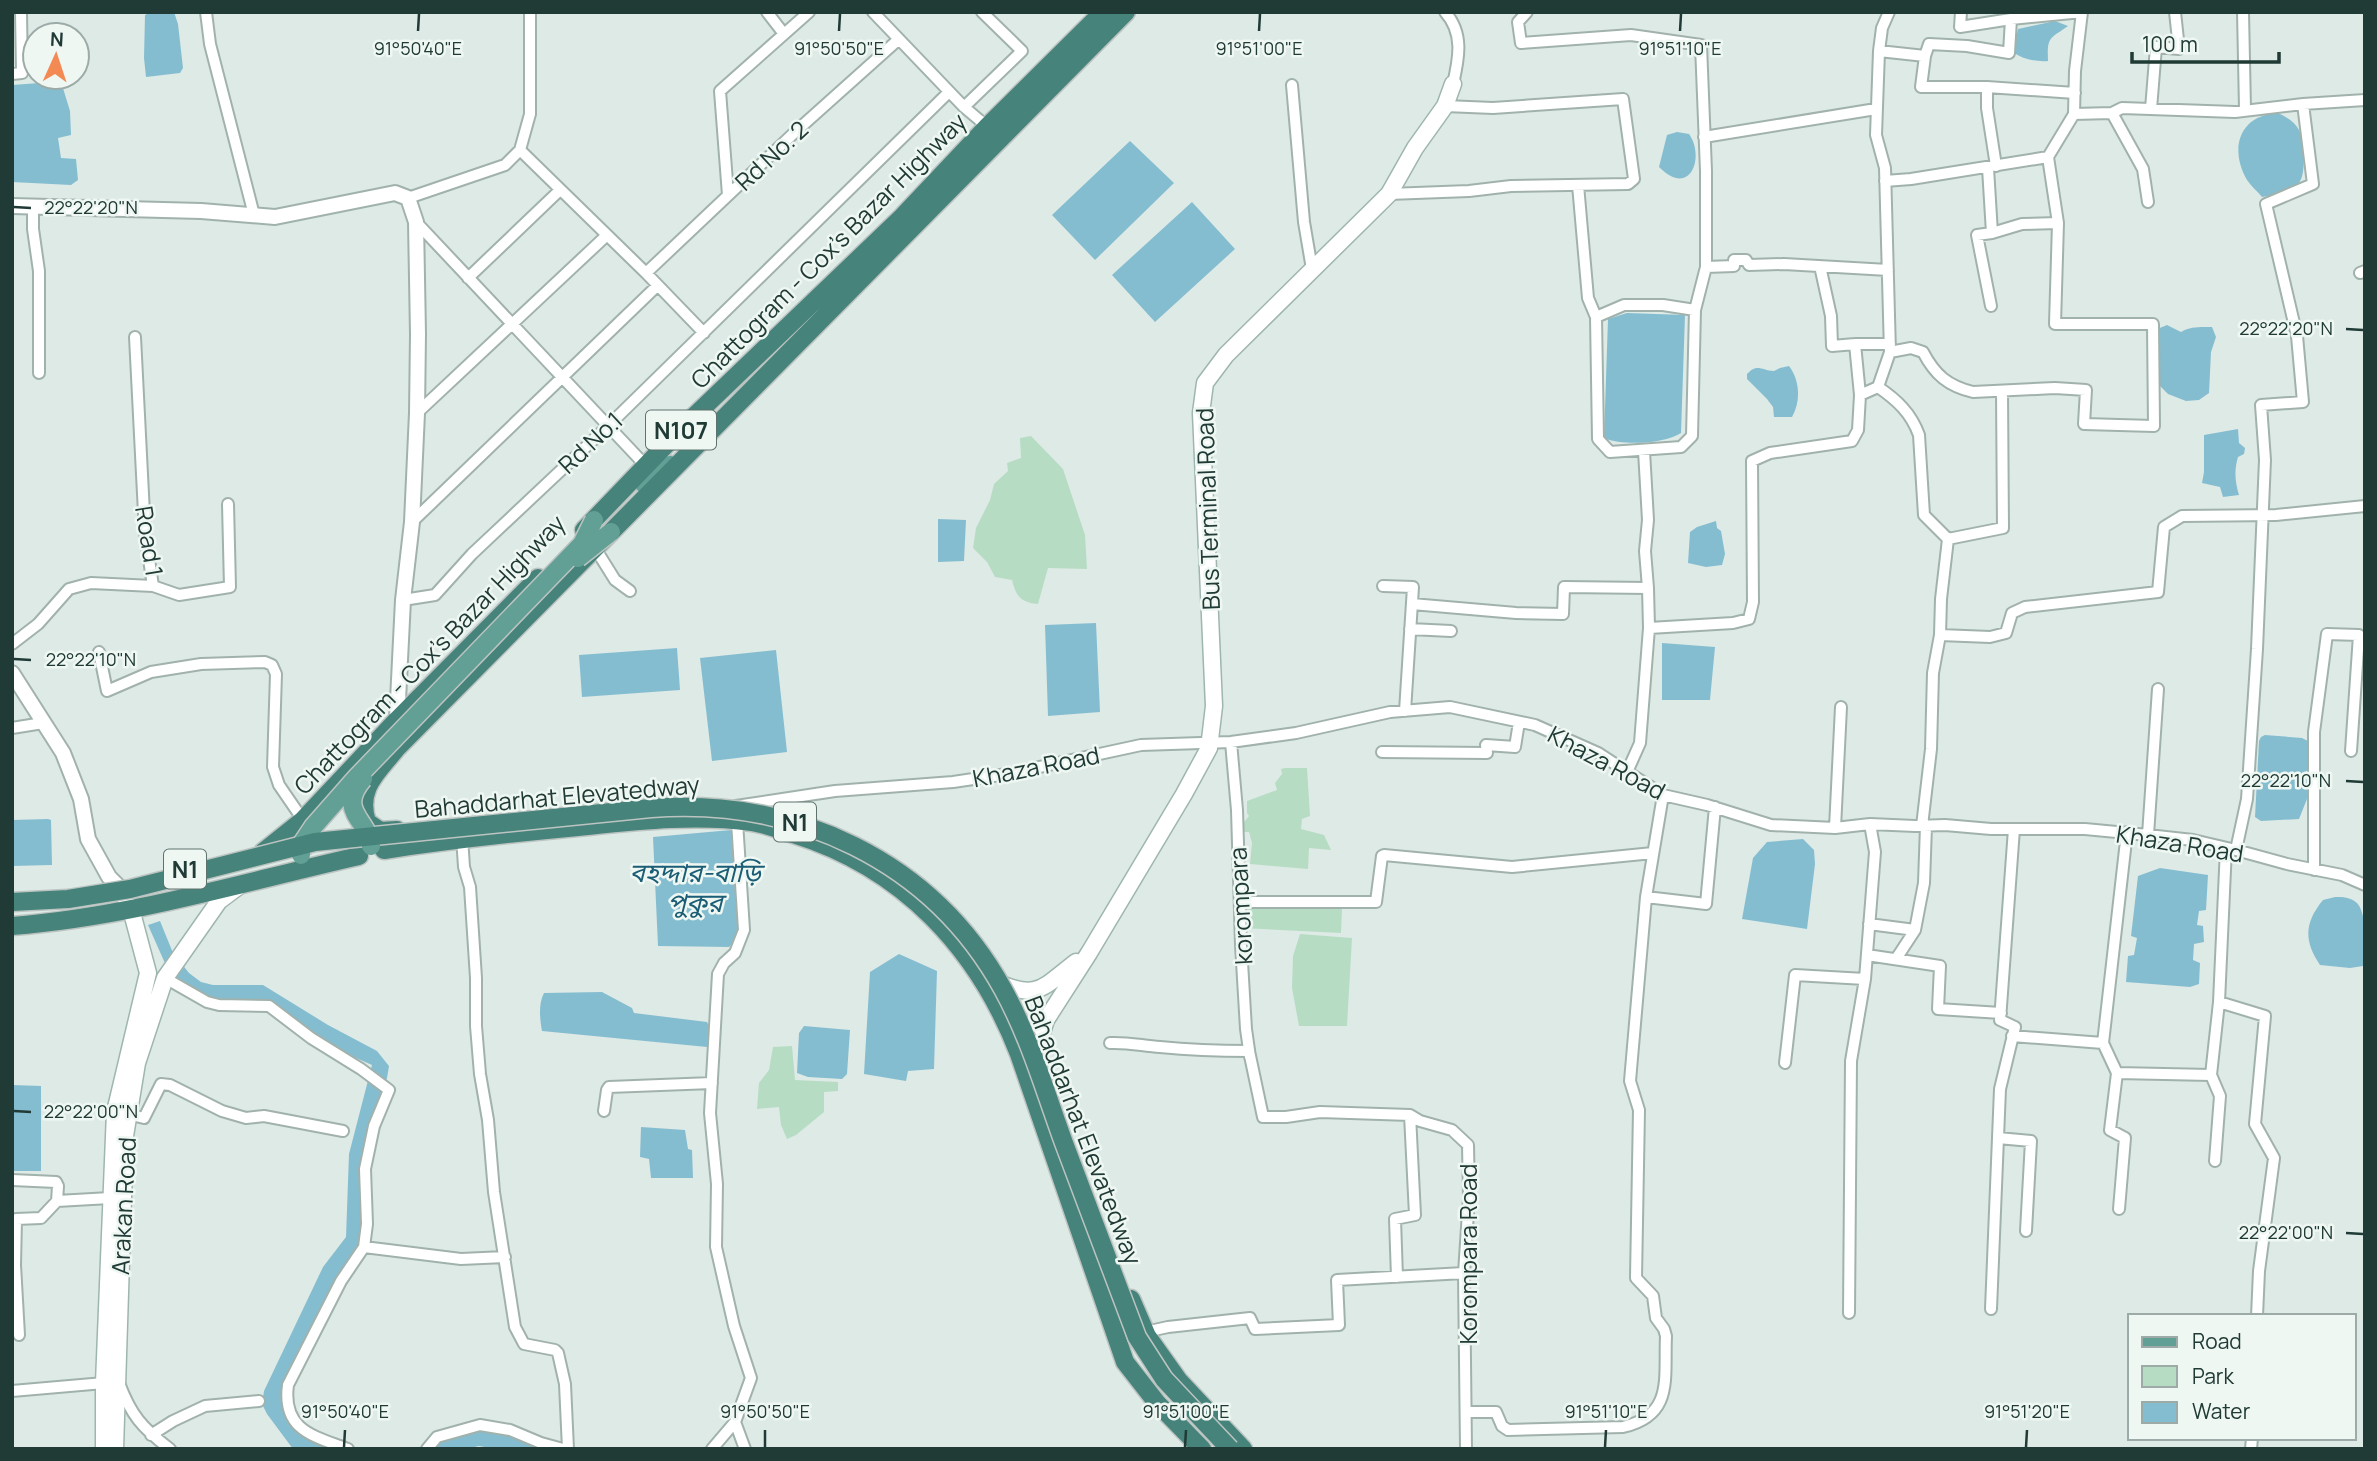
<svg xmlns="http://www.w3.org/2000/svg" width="2377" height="1461" viewBox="0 0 2377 1461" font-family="Manrope,'Noto Sans Bengali',sans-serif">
  <rect width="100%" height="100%" fill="#deeae6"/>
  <path fill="#b7dcc4" d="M 1031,436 L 1063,469 L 1085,535 L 1087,569 L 1048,568 L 1038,604 C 1020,602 1016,596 1012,580 L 995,577 L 987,562 L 973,548 L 976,528 L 990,500 L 994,484 L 1008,471 L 1007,463 L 1021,458 L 1020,438 Z
    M 1285,768 L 1307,768 L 1310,816 L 1302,819 L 1301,829 L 1324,835 L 1331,850 L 1309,848 L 1308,869 L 1250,864 L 1252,843 L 1249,832 L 1244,832 L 1244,822 L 1249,816 L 1247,813 L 1247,801 L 1277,790 L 1275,783 L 1282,774 L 1281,769 Z
    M 1243,905 L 1342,909 L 1341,933 L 1242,928 Z
    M 1300,934 L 1352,938 L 1347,1026 L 1299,1026 L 1292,988 L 1293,956 Z
    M 792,1046 L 795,1080 L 838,1082 L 838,1091 L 824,1092 L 824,1112 L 796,1135 L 787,1139 L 781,1125 L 779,1107 L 757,1109 L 759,1083 L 769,1070 L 773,1047 Z"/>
  <path fill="#85bdd0" d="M 151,12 L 174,12 L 178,24 L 183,68 L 180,73 L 146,77 L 144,58 L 145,15 Z
    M 2055,21 L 2068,26 C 2050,39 2047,36 2048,61 C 2036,62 2022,59 2013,52 L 2018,29 Z
    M 53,82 L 62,85 L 70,111 L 71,135 L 58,138 L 61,158 L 76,159 L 78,180 L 71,185 L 12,182 L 12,85 Z
    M 2278,113 C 2286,117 2295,122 2299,130 C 2304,140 2307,176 2298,184 C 2290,191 2273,196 2262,197 C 2258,192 2251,186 2247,180 C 2229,149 2239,115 2278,113 Z
    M 1677,132 L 1689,134 C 1705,156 1691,199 1659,167 L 1667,135 Z
    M 1130,141 L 1174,183 L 1095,260 L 1052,215 Z
    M 1192,202 L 1235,249 L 1155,322 L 1112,275 Z
    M 1627,313 L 1685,315 L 1681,433 C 1664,444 1623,446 1604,438 L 1608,319 Z
    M 2167,325 L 2181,332 C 2191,326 2201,327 2212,327 L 2216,337 L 2211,352 L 2209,393 L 2199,400 L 2186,401 L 2168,394 L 2160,386 L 2156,381 L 2155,330 Z
    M 1789,366 C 1800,380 1801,402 1792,417 L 1774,417 L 1773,407 L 1767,399 L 1747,379 L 1747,374 C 1757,363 1761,370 1774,371 L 1780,368 Z
    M 2238,429 L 2239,443 L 2245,448 L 2244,454 L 2238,457 C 2234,470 2235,482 2239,495 L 2223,497 L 2220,487 L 2202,483 L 2204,472 L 2204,435 Z
    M 938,519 L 966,520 L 964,561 L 938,562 Z
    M 1716,521 L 1717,528 L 1721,531 L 1725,554 L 1722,565 L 1706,567 L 1688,563 L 1690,532 L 1697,527 Z
    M 1096,623 L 1100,712 L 1048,716 L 1045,625 Z
    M 1662,643 L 1715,647 L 1710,700 L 1662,700 Z
    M 677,648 L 680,690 L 582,697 L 579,655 Z
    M 776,650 L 787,752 L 712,761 L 700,658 Z
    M 2265,735 L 2302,738 L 2308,741 L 2308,771 L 2306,771 L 2306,779 L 2309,780 L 2310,800 L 2307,799 L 2299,819 L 2261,821 L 2255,817 L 2259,741 L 2261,737 Z
    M 48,819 L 51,820 L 52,865 L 12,866 L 12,820 Z
    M 731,830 L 739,936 L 729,947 L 658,946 L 653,837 Z
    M 1803,839 L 1814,850 L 1815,864 L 1807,929 L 1742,919 L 1753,858 L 1767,842 Z
    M 2160,868 L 2208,875 L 2206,910 L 2199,911 L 2197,925 L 2203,926 L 2204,942 L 2194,944 L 2193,960 L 2200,963 L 2199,984 L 2190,987 L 2126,982 L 2128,956 L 2134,955 L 2137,938 L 2131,936 L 2138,876 Z
    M 2335,897 C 2343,897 2350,897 2357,903 C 2367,913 2367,952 2363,966 L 2350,968 L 2320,965 C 2303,940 2305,922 2323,900 Z
    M 160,921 L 173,953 L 189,973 L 201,982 L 213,985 L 263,985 L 328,1025 L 377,1051 L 389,1066 L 387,1078 L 371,1121 L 362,1168 L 360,1197 L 363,1237 L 329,1292 L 281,1387 L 283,1407 L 292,1420 L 338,1449 L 293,1449 L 267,1414 L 262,1404 L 264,1391 L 323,1267 L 346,1237 L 349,1154 L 372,1065 L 329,1046 L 304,1029 L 280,1008 L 266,1002 L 213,1001 L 178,981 L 164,961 L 148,925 Z
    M 899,954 L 937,971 L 934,1069 L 908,1071 L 906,1081 L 864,1074 L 870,972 Z
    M 602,992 L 632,1008 L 634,1013 L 707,1022 L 709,1026 L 707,1047 L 542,1031 C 540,1020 538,1004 544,993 Z
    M 804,1026 L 850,1030 L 847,1074 L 842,1079 L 808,1077 L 797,1073 L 799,1033 Z
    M 12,1085 L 41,1086 L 41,1171 L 12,1171 Z
    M 641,1127 L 685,1130 L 688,1149 L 692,1150 L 693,1178 L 651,1178 L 649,1159 L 640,1157 Z
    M 481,1429 L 494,1430 L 547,1449 L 496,1449 L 479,1446 L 466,1449 L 431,1449 L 439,1440 Z"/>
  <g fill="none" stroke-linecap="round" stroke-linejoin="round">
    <g stroke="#a1b2ad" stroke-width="14">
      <path id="minor" d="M 206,12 L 210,44 L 254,215
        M 767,12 L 784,34
        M 873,12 L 964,107 L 990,129
        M 1445,12 C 1464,33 1459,58 1453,84
        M 1527,12 L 1518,22 L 1521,43 L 1631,35 L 1701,45 L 1706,171 L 1706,267 L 1695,310 L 1692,436 L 1681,447 L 1610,452 L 1598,439 L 1596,317 L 1588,298 L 1578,185
        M 1889,12 L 1882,28 L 1879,51 L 1876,135 L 1885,168 L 1890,352 L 1878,387 C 1897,400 1911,413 1919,435 L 1924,515 L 1948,539 L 1941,599 L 1940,635
        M 1961,12 L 1960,27 L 2011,19
        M 2243,12 L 2245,109
        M 1879,51 L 1925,56 L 1929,44 L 1967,46 L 2009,53 L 2011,19 L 2082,12
        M 1925,56 L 1921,87 L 1987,87 L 1987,108 L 1996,166
        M 12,74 L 22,73 L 21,12
        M 1292,85 L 1304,222 L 1312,269
        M 1987,87 L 2075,93
        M 964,107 L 1022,51 L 982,12
        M 2151,109 L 2156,47 L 2179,49 L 2175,12
        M 2112,113 L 2143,169 L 2148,202
        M 2074,114 L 2112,113 L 2122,108 L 2235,112 L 2303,104 L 2365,100
        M 1704,137 L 1876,109
        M 520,150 L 646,273 L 704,333
        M 1988,168 L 1992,233 L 1977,235 L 1991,306
        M 1885,181 L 1911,179 L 2048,157 L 2074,114 L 2075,71 L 2082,12
        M 1389,194 L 1469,191 L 1511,186 L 1628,184 L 1634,179 L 1623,99 L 1493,108 L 1445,106
        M 728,195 L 720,91 L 809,12
        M 408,198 L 505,165 L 520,150 L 530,114 L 530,12
        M 33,206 L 33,229 L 39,271 L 39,373
        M 416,222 L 646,466
        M 1992,233 L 2022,224 L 2058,223
        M 1820,266 L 1831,316 L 1832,346 L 1855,344
        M 1706,267 L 1734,266 L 1734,260 L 1746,260 L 1749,265 L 1784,264 L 1888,270
        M 646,273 L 794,133 L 899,39
        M 2360,273 L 2365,271
        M 468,278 L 560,190
        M 1596,317 L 1624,305 L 1663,305 L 1695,310
        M 135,337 L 145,533 L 153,586 L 179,595 L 230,587 L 228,504
        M 1890,352 L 1911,348 L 1923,352 C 1935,375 1948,386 1973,392 L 2055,388 L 2086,390 L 2084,424 L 2154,426 L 2153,324 L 2055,324 L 2058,223 L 2048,157
        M 1860,395 L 1855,344 L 1890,344
        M 417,413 L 606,236
        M 412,522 L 657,286
        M 1948,539 L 2003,528 L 2002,391
        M 595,548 L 615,580 L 630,591
        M 1383,586 L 1413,587 L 1405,711
        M 403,600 L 435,595 L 472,554 L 607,427 L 949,92
        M 1412,604 L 1516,613 L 1563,614 L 1564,587 L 1648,588
        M 1649,628 L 1733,623 L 1749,619 L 1753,602 L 1752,461 L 1770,453 L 1852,441 L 1858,430 L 1860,395 L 1878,387
        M 1410,629 L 1451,631
        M 12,644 L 38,624 L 69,589 L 91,583 L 153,586
        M 99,652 L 107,691 L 151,672 L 201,664 L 265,662 L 272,665 L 276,674 L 273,767 L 279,785 L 303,820
        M 12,728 L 43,723
        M 1231,742 L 1237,810 L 1241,945 L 1246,1029 L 1250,1057
        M 1382,752 L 1487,753 L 1486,745 L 1515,747 L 1519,722
        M 1627,772 L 1640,743 L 1649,628 L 1648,588 L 1645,551 L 1648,520 L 1644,451
        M 1922,826 L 1931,749 L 1933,673 L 1940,635 L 1990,637 L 2006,633 L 2012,613 L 2025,607 L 2158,592 L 2164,527 L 2182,516 L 2276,515 L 2365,506
        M 1835,828 L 1841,707
        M 2148,835 L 2158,689
        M 462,837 L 464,867 L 470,887 L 476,978 L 476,1026 L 480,1074 L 488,1120 L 494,1192 L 515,1327 L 524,1344 L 555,1350 L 558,1353 L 565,1384 L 568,1449
        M 2236,850 L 2247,799 L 2257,649 L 2265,460 L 2261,405 L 2303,402 L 2297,336 L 2266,204 L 2313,184 L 2303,104
        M 2314,870 L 2314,732 L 2327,634 L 2359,635 L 2351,751
        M 1646,897 L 1706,904 L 1715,807
        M 1240,902 L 1376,902 L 1382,856 L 1384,855 L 1512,867 L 1653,853
        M 1869,924 L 1915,930
        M 1867,955 L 1940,966 L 1938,1009 L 2001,1013
        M 1896,959 L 1915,930 L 1924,883 L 1926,826
        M 165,978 L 207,1002 L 219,1005 L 269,1006 L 311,1038 L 361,1069 L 389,1090 L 374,1126 L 365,1169 L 367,1224 L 364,1247 L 341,1281 L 288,1385 C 282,1430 313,1436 348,1449
        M 2219,1002 L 2226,848
        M 2012,1036 L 2103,1043 L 2117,1073 L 2110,1130 L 2125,1138 L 2119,1209
        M 1110,1043 C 1128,1042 1143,1046 1160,1047 C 1190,1050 1219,1051 1249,1051 L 1263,1117 L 1286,1117 L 1320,1112 L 1410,1115 L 1420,1121 L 1452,1130 L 1468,1145 L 1469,1197 L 1464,1273 L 1466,1449
        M 2103,1043 L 2127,832
        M 1785,1063 L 1795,975 L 1865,979
        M 2117,1073 L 2211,1075 L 2220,1096 L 2215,1161
        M 2211,1075 L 2219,1002 L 2265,1016 L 2255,1124 L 2274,1158 L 2259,1271 L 2257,1316
        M 604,1111 L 607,1090 L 609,1087 L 712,1083
        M 127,1114 L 144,1118 L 161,1084 L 170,1085 L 222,1111 L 246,1118 L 264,1116 L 343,1131
        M 1998,1138 L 2031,1141 L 2026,1231
        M 12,1180 L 56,1182 L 58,1186 L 57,1201
        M 364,1247 L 461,1259 L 505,1257
        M 1397,1277 L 1395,1219 L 1415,1215 L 1410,1115
        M 1991,1309 L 2000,1089 L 2015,1027 L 2000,1020 L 2014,829
        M 1849,1313 L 1851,1061 L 1865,979 L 1875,852 L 1870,824
        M 1145,1332 L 1168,1327 L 1250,1318 L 1255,1329 L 1339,1325 L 1337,1280 L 1464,1273
        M 19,1335 L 15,1265 L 16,1219 L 41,1218 L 57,1201 L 110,1198
        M 119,1383 C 131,1415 142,1428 170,1449
        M 12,1391 L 104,1383
        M 1467,1412 L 1496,1412 L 1502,1426 L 1508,1430 L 1623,1427 C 1674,1415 1664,1379 1666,1336 L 1664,1329 L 1656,1318 L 1653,1296 L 1636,1278 L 1639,1110 L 1630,1081 L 1646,897 L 1663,795
        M 735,1422 L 745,1449
        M 151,1435 L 173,1421 L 205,1406 L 259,1401
        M 427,1449 L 437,1437 L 480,1425 L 510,1430 L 541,1443 L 563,1449
        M 712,1449 L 735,1422 L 751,1378 L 734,1326 L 716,1247 L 717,1184 L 710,1113 L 718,974 L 724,963 L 735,953 L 744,930 L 736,806 L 835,791 L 953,782 L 1007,774 L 1141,745 L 1231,742 L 1296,733 L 1390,712 L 1450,707 L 1535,725 L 1598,753 L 1663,795 L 1707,805 L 1771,825 L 1835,828 L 1870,824 L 1915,826 L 1945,825 L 1991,829 L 2085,829 L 2148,835 L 2193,840 L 2236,850 L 2287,864 L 2342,875 L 2365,885
        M 2251,1449 L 2252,1438"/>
    </g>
    <g stroke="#a1b2ad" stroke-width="18">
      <path id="tertiary" d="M 12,206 L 201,211 L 275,217 L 395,193 L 408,198 L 416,222 L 418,334 L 417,413 L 412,522 L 403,600 L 397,720
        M 12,673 L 63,753 L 81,799 L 88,839 L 109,877 L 118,886"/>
    </g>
    <g stroke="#9eb6af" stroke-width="19">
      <path id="secondary" d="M 994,981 C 1038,1001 1042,988 1076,962
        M 1033,1060 L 1046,1020 L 1089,953 L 1184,794 L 1209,748 L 1214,706 L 1201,413 L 1205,383 L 1226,355 L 1389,194 L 1415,148 L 1445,106 L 1453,84
        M 104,1449 L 104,1383 L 115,1112 L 148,973 L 131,909 L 126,900
        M 115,1449 L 125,1136 L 137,1063 L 165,978 L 219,901 L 239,886"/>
    </g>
    <g stroke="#bcc4c2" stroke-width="21">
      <path id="primary" d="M 644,484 L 670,465"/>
    </g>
    <g stroke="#bcc4c2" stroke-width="21">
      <path id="trunk" d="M 584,530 L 684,426 L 902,217 L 987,127 L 1103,12
        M 397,830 L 380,831 L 367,822 C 356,788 378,772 397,748 L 1126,12
        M 384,850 C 449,840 513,833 578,827 C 636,821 695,814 752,822 C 766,824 780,830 793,834 C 903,868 978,948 1019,1054 L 1125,1362 L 1157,1403 L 1202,1449
        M 263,852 L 303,820 L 397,720 L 538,578
        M 12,926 C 130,917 244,882 359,856
        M 1131,1299 L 1147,1336 L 1179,1381 L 1243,1449"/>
    </g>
    <use href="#minor" stroke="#fff" stroke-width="10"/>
    <use href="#tertiary" stroke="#fff" stroke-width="14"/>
    <use href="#secondary" stroke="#fff" stroke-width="16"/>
    <use href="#primary" stroke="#62a096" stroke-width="18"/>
    <use href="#trunk" stroke="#46837a" stroke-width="18"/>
    <g stroke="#bcc4c2" stroke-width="21" stroke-linecap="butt">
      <path id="primary-bridge" d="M 578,558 L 611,532
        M 363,779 C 336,811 368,819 371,846
        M 301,855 L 301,845 L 313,827 L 357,777 L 582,544 L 594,520"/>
    </g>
    <g stroke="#bcc4c2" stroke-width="21" stroke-linecap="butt">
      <path id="trunk-bridge" d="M 12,902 L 68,899 L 130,889 L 315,842 L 651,808 C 795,797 932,860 1003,989 C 1030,1038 1045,1091 1064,1143 C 1088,1208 1113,1272 1137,1337 L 1164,1379 L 1230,1449"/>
    </g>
    <use href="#primary-bridge" stroke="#62a096" stroke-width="18"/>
    <use href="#trunk-bridge" stroke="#46837a" stroke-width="18"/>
  </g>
  <path fill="none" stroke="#203a35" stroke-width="2.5" d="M 418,31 L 419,14M 839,31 L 840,14M 1259,31 L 1260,14M 1680,31 L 1681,14M 14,207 L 31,208M 2346,329 L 2363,330M 14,659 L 31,660M 2346,781 L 2363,782M 14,1111 L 31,1112M 2346,1233 L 2363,1234M 344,1447 L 345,1430M 765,1447 L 765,1430M 1185,1447 L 1186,1430M 1605,1447 L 1606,1430M 2026,1447 L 2027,1430"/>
  <g text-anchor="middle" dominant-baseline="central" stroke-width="5" stroke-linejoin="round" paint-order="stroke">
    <g fill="#eff7f3" stroke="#5e736e" stroke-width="2">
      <rect x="646" y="410.5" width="70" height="39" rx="5"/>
      <rect x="774" y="802.5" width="42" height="39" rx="5"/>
      <rect x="164" y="849.5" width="42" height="39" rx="5"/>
    </g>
    <g font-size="23" font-weight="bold" fill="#203a35">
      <text x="681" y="430">N107</text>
      <text x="795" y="822">N1</text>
      <text x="185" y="869">N1</text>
    </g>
    <g font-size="24" fill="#203a35" stroke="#eff7f3">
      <text transform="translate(771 155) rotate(-43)">Rd No. 2</text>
      <text transform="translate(828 250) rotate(-45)">Chattogram - Cox's Bazar Highway</text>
      <text transform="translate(590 442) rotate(-43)">Rd No.1</text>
      <text transform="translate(1207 509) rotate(-92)">Bus Terminal Road</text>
      <text transform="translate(150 541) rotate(81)">Road 1</text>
      <text transform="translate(429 654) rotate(-46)">Chattogram - Cox's Bazar Highway</text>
      <text transform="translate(1607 762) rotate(28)">Khaza Road</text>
      <text transform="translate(1036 766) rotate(-11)">Khaza Road</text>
      <text transform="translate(557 796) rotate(-5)">Bahaddarhat Elevatedway</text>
      <text transform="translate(2180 843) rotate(9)">Khaza Road</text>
      <text transform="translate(1240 906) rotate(-93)">korompara</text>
      <text transform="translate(1084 1130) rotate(69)">Bahaddarhat Elevatedway</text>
      <text transform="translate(123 1206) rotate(-87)">Arakan Road</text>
      <text transform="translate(1467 1254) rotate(-90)">Korompara Road</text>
    </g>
    <g font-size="26" font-style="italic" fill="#1a5d75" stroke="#eff7f3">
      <text x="695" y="872">বহদ্দার-বাড়ি<tspan x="695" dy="30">পুকুর</tspan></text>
    </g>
  </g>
  <g font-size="18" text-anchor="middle" fill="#203a35" stroke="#eff7f3" stroke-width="5" stroke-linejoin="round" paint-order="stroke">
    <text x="418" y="55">91°50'40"E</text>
    <text x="839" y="55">91°50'50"E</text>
    <text x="1259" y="55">91°51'00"E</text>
    <text x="1680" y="55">91°51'10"E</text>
    <text x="91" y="214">22°22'20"N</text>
    <text x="2286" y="335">22°22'20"N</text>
    <text x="91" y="666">22°22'10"N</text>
    <text x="2286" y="787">22°22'10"N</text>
    <text x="91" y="1118">22°22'00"N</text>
    <text x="2286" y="1239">22°22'00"N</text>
    <text x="345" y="1418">91°50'40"E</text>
    <text x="765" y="1418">91°50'50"E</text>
    <text x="1186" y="1418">91°51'00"E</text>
    <text x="1606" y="1418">91°51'10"E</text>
    <text x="2027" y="1418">91°51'20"E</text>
  </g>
  <rect width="2377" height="1461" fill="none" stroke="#203a35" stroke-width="28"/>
  <rect x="2128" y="1314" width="228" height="126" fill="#eff7f3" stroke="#9caba7" stroke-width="2"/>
  <rect x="2142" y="1337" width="35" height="10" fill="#62a096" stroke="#9caba7" stroke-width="2"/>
  <text x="2192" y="1349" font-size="21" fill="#203a35">Road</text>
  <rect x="2142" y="1366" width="35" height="21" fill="#b7dcc4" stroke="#9caba7" stroke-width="2"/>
  <text x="2192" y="1384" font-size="21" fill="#203a35">Park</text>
  <rect x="2142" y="1402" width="35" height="21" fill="#85bdd0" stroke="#9caba7" stroke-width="2"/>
  <text x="2192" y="1419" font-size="21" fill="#203a35">Water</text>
  <g transform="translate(56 56) rotate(3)"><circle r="33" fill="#eff7f3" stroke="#9caba7" stroke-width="2"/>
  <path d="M0-5L12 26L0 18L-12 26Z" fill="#f38a54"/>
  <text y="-10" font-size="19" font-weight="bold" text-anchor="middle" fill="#203a35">N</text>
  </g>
  <path d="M2132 52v10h147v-10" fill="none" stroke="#203a35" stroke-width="3.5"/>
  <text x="2142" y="52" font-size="21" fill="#203a35" stroke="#eff7f3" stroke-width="5" paint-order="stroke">100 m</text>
</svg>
